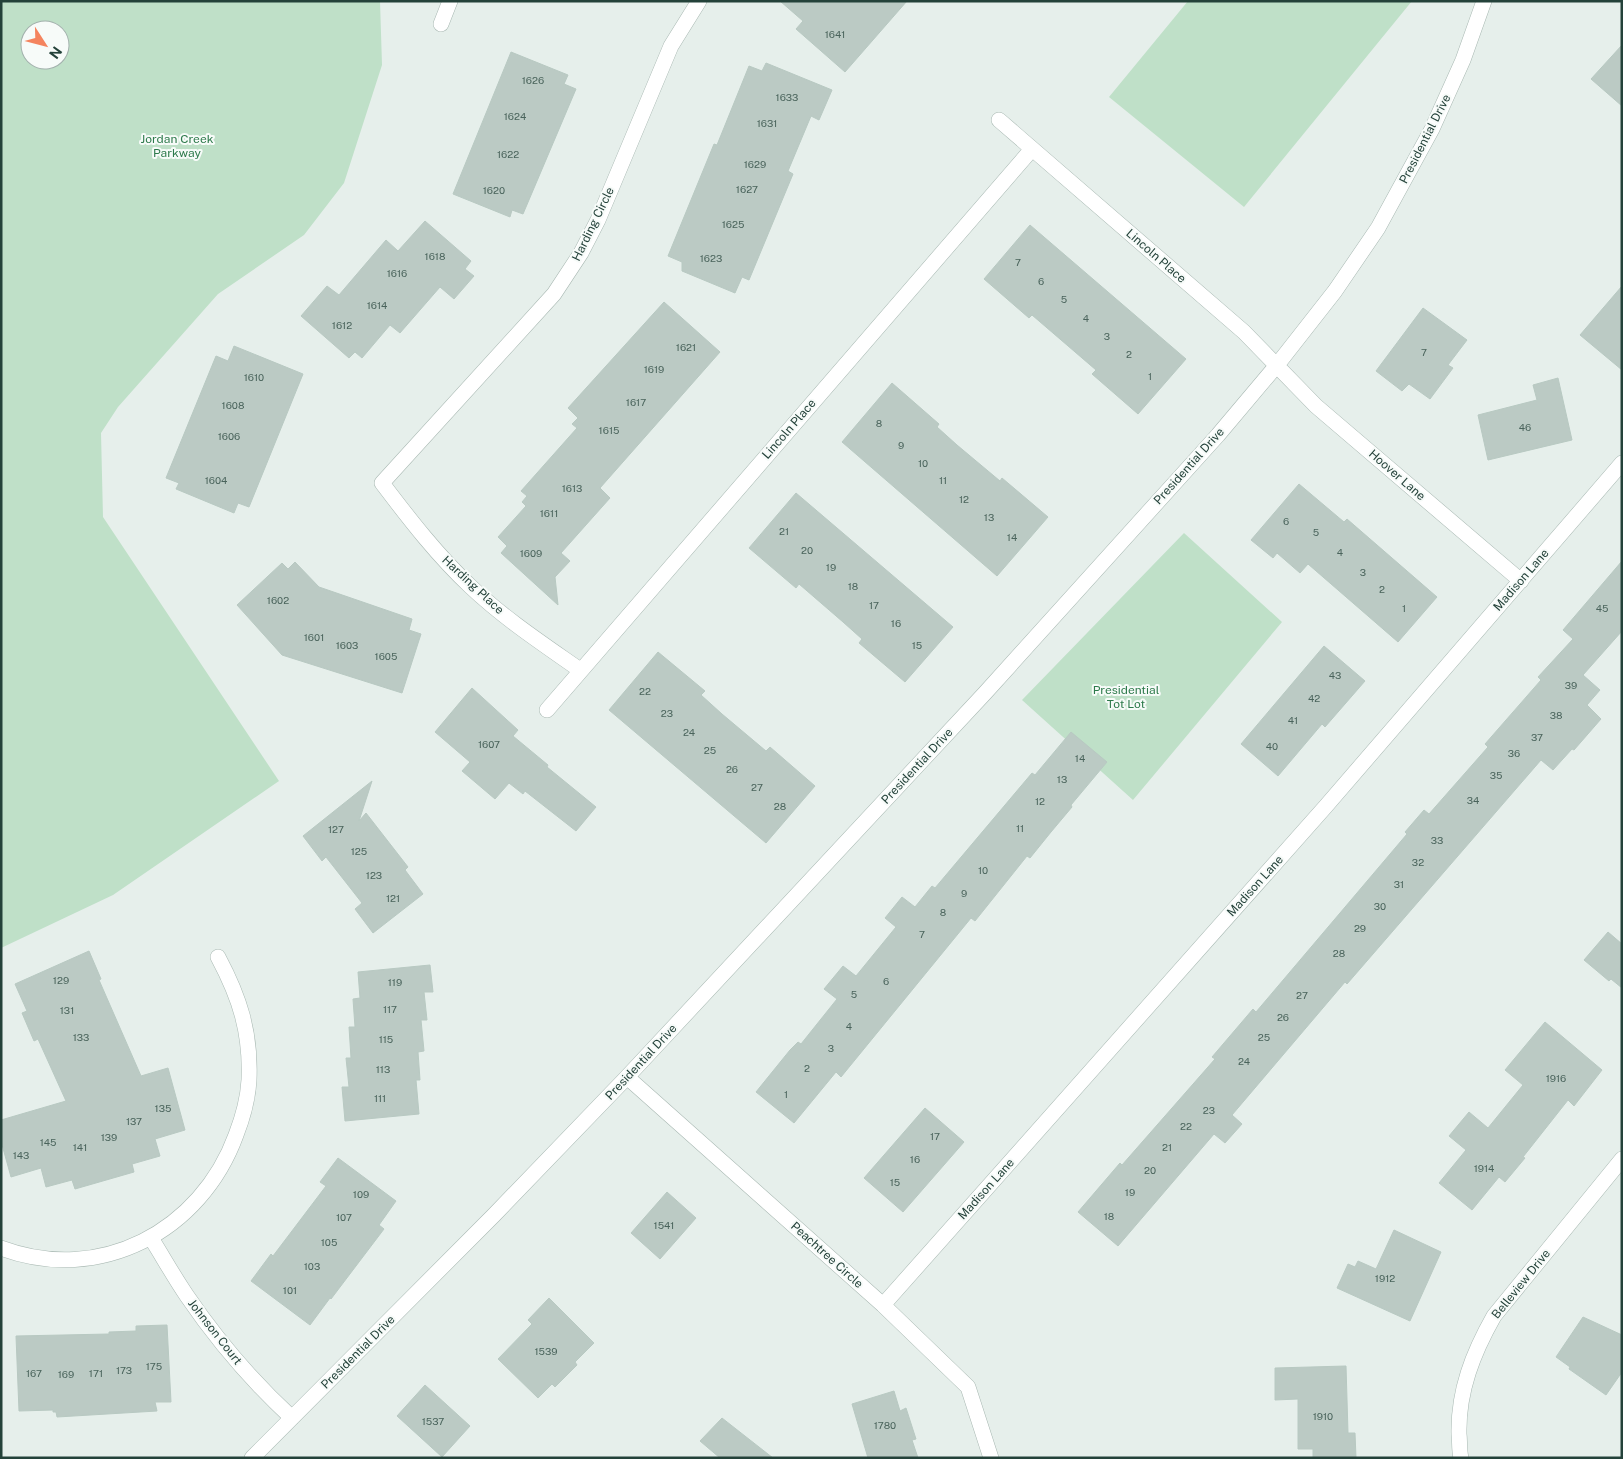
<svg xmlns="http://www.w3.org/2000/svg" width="1623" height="1459" viewBox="0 0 1623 1459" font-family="'Public Sans',sans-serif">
  <rect width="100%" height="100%" fill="#e6efeb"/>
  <path fill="#bfe0c8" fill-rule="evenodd" d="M 1,1 L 380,1 L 382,65 L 344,183 L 304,235 L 218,294 L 118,407 L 101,433 L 103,517 L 279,781 L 113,895 L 1,948 ZM 30,30 L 60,30 L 60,60 L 30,60 Z
    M 1188,1 L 1412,1 L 1244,207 L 1109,97 Z
    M 1184,533 L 1282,622 L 1133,800 L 1022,700 Z"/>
  <path fill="#bbcac4" stroke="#b8c9c2" d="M 780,1 L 907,1 L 845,72 L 796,29 L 803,21 Z
    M 1622,45 L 1622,106 L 1591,79 Z
    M 511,52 L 568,75 L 564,84 L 576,89 L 523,214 L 512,210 L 510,217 L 453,194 Z
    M 766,63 L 832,90 L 819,120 L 811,116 L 788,171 L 793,174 L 749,280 L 742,277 L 735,293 L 682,271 L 682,262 L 668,256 L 714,144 L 717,145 L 749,66 L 762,71 Z
    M 425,221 L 471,261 L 465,269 L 474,276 L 454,299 L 440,287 L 400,333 L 390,325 L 362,358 L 355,352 L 349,358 L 301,316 L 327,286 L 339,295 L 386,240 L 398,251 Z
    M 1030,225 L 1186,359 L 1138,414 L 1092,374 L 1096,370 L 1032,315 L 1029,318 L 984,279 Z
    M 1622,286 L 1622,370 L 1580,335 Z
    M 664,302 L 720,352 L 600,488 L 610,498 L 561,553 L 570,561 L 555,577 L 558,605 L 501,553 L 507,546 L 498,537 L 526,506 L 522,502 L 527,496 L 521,491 L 577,428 L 572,424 L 578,418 L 568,408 Z
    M 1423,308 L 1467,340 L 1448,365 L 1453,368 L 1430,399 L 1409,384 L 1402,391 L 1376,371 Z
    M 234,346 L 303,374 L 249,507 L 238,503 L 234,513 L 176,489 L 179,483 L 166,478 L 216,356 L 228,361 Z
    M 1558,378 L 1572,440 L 1488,460 L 1478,415 L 1537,400 L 1533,385 Z
    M 892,383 L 939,424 L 937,427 L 957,445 L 1000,481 L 1002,478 L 1048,517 L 997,576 L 842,442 Z
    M 1299,484 L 1344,522 L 1347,519 L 1437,597 L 1398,642 L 1308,564 L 1300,573 L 1277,553 L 1273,558 L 1251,540 Z
    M 796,493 L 953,627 L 905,682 L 859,643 L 862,639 L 843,622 L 799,584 L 796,588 L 749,548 Z
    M 1622,561 L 1622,631 L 1583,675 L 1600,690 L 1587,705 L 1601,719 L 1574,750 L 1572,749 L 1553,770 L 1541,760 L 1347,984 L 1345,982 L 1232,1115 L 1242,1124 L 1225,1143 L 1214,1134 L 1118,1246 L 1078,1212 L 1120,1163 L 1122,1165 L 1215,1059 L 1212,1057 L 1253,1009 L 1256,1012 L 1407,834 L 1405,832 L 1424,810 L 1429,814 L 1488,747 L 1485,744 L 1541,680 L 1538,677 L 1573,639 L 1563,630 Z
    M 295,562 L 319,587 L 412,619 L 409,630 L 421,634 L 402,693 L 282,655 L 237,605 L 282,563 L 288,569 Z
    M 1324,646 L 1365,681 L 1325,727 L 1322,724 L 1278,776 L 1241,744 Z
    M 658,652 L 705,691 L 701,695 L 722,714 L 766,751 L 770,747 L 815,786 L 766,843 L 609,710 Z
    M 472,688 L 518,730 L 513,736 L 548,765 L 547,767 L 596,807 L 576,831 L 525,791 L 523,794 L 509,783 L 495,799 L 462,771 L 470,762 L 435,732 Z
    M 1071,732 L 1107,762 L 1071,805 L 1072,807 L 1051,832 L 1030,858 L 1027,856 L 975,921 L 971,918 L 841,1077 L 836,1072 L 794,1123 L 756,1092 L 790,1050 L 798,1042 L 801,1044 L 837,999 L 824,989 L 843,966 L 856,976 L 896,927 L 885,918 L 902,897 L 915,907 L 932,886 L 935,888 L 1032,773 L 1035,775 Z
    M 372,781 L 359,821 L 366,813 L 408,867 L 405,870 L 423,894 L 373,933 L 355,909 L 362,903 L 326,857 L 322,861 L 303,836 Z
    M 1608,932 L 1622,944 L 1622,988 L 1611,979 L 1609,981 L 1584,960 Z
    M 89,951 L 101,979 L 99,980 L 141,1076 L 168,1068 L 185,1130 L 155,1139 L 160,1156 L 132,1164 L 134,1172 L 75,1189 L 72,1180 L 46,1187 L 41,1168 L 11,1177 L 1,1141 L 1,1120 L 66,1101 L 38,1039 L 34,1041 L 22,1013 L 27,1011 L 15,984 Z
    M 430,965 L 433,992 L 424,992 L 427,1020 L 421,1020 L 424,1051 L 418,1052 L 420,1080 L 416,1080 L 419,1114 L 345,1121 L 342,1087 L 349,1087 L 346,1058 L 351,1058 L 349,1027 L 355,1027 L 353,999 L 360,998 L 358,972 Z
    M 1545,1022 L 1602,1070 L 1574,1106 L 1568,1100 L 1523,1157 L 1525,1158 L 1505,1182 L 1499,1177 L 1472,1210 L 1439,1183 L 1466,1150 L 1449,1136 L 1469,1112 L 1488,1128 L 1523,1085 L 1505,1070 Z
    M 925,1108 L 964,1142 L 903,1212 L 864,1178 Z
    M 338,1158 L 396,1201 L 379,1225 L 384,1229 L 331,1299 L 330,1298 L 310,1325 L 251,1281 L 271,1254 L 273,1256 L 326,1186 L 320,1182 Z
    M 667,1192 L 696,1218 L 660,1259 L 631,1233 Z
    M 1394,1230 L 1441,1252 L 1410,1321 L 1337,1288 L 1348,1264 L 1355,1267 L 1358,1261 L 1376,1269 Z
    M 549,1298 L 594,1343 L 575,1362 L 577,1365 L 555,1387 L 552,1384 L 538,1398 L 498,1359 L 532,1324 L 528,1320 Z
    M 1583,1317 L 1622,1335 L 1622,1372 L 1606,1395 L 1569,1369 L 1570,1367 L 1556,1357 Z
    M 167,1325 L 171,1402 L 155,1402 L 157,1411 L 57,1417 L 56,1412 L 53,1412 L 53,1410 L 19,1411 L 16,1336 L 109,1334 L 109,1332 L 136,1331 L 136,1326 Z
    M 1346,1366 L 1348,1433 L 1355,1433 L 1356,1458 L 1313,1458 L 1313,1449 L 1298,1449 L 1298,1399 L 1275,1400 L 1275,1368 Z
    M 425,1385 L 470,1426 L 442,1457 L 397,1416 Z
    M 894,1391 L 900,1411 L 906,1408 L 916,1439 L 912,1440 L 918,1458 L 868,1458 L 852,1404 Z
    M 722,1418 L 773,1458 L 720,1458 L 700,1441 Z"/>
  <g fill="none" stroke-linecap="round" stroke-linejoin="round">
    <g stroke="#a8b8b2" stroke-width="16">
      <path id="minor" d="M 441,24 L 450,1
        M 999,120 L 1244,332 L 1316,406 L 1521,581
        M 580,670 C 543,644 505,619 471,587 C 438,556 410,520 382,483 L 554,294 L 581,253 L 598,220 L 671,46 L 699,1
        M 547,710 L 1032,149
        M 627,1077 L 883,1305 L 968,1387 L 991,1458
        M 151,1238 C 163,1257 174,1277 187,1296 C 217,1340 253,1382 292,1418
        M 1,1248 C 100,1285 201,1231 236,1135 C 243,1117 248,1098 249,1080 C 251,1033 240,998 218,957
        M 883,1305 L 1326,806 L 1622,463
        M 252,1458 L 494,1215 L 627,1077 L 985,693 L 1218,435 L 1277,365 L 1335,291 L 1378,228 L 1432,129 L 1463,60 L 1484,1
        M 1461,1458 C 1459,1450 1460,1442 1459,1434 C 1458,1391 1473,1353 1494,1316 L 1622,1159"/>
    </g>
    <use href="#minor" stroke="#fff" stroke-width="15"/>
  </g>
  <g text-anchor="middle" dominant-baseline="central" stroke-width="4" stroke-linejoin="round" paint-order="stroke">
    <g font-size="10" fill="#4a645c">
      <text x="835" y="34">1641</text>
      <text x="533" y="80">1626</text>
      <text x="787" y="97">1633</text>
      <text x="515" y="116">1624</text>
      <text x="767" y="123">1631</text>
      <text x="508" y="154">1622</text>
      <text x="755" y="164">1629</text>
      <text x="747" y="189">1627</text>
      <text x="494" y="190">1620</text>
      <text x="733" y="224">1625</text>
      <text x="435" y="256">1618</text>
      <text x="711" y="258">1623</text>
      <text x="1018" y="262">7</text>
      <text x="397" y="273">1616</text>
      <text x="1041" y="281">6</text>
      <text x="1064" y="299">5</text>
      <text x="377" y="305">1614</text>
      <text x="1086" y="318">4</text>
      <text x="342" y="325">1612</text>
      <text x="1107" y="336">3</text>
      <text x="686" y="347">1621</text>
      <text x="1424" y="352">7</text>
      <text x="1129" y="354">2</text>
      <text x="654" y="369">1619</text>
      <text x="1150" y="376">1</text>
      <text x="254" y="377">1610</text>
      <text x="636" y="402">1617</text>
      <text x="233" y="405">1608</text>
      <text x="879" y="423">8</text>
      <text x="1525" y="427">46</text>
      <text x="609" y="430">1615</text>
      <text x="229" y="436">1606</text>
      <text x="901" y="445">9</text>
      <text x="923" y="463">10</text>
      <text x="216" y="480">1604</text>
      <text x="943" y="480">11</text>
      <text x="572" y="488">1613</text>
      <text x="964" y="499">12</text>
      <text x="549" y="513">1611</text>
      <text x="989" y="517">13</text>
      <text x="1286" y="521">6</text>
      <text x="784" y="531">21</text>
      <text x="1316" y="532">5</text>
      <text x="1012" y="537">14</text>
      <text x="807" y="550">20</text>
      <text x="1340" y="552">4</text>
      <text x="531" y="553">1609</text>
      <text x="831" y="567">19</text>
      <text x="1363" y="572">3</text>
      <text x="853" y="586">18</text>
      <text x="1382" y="589">2</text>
      <text x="278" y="600">1602</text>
      <text x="874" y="605">17</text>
      <text x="1404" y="608">1</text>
      <text x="1602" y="608">45</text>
      <text x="896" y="623">16</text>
      <text x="314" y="637">1601</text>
      <text x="347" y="645">1603</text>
      <text x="917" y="645">15</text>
      <text x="386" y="656">1605</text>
      <text x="1335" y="675">43</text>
      <text x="1571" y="685">39</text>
      <text x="645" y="691">22</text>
      <text x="1314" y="698">42</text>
      <text x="667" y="713">23</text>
      <text x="1556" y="715">38</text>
      <text x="1293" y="720">41</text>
      <text x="689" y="732">24</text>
      <text x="1537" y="737">37</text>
      <text x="489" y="744">1607</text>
      <text x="1272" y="746">40</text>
      <text x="710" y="750">25</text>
      <text x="1514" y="753">36</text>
      <text x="1080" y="758">14</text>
      <text x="732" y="769">26</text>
      <text x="1496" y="775">35</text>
      <text x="1062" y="779">13</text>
      <text x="757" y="787">27</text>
      <text x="1473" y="800">34</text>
      <text x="1040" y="801">12</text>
      <text x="780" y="806">28</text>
      <text x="1020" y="828">11</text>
      <text x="336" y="829">127</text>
      <text x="1437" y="840">33</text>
      <text x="359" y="851">125</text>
      <text x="1418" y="862">32</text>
      <text x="983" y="870">10</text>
      <text x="374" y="875">123</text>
      <text x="1399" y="884">31</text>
      <text x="964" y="893">9</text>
      <text x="393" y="898">121</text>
      <text x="1380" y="906">30</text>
      <text x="943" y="912">8</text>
      <text x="1360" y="928">29</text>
      <text x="922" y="934">7</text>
      <text x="1339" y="953">28</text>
      <text x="61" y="980">129</text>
      <text x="886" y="981">6</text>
      <text x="395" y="982">119</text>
      <text x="854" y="994">5</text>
      <text x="1302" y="995">27</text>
      <text x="390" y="1009">117</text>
      <text x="67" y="1010">131</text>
      <text x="1283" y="1017">26</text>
      <text x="849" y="1026">4</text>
      <text x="81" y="1037">133</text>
      <text x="1264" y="1037">25</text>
      <text x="386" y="1039">115</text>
      <text x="831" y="1048">3</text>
      <text x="1244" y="1061">24</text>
      <text x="807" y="1068">2</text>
      <text x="383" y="1069">113</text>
      <text x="1556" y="1078">1916</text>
      <text x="786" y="1094">1</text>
      <text x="380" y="1098">111</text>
      <text x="163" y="1108">135</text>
      <text x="1209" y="1110">23</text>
      <text x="134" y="1121">137</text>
      <text x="1186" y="1126">22</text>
      <text x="935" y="1136">17</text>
      <text x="109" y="1137">139</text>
      <text x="48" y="1142">145</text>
      <text x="80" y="1147">141</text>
      <text x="1167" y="1147">21</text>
      <text x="21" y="1155">143</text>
      <text x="915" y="1159">16</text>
      <text x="1484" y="1168">1914</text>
      <text x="1150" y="1170">20</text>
      <text x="895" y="1182">15</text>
      <text x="1130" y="1192">19</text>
      <text x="361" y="1194">109</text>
      <text x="1109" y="1216">18</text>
      <text x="344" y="1217">107</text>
      <text x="664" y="1225">1541</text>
      <text x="329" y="1242">105</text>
      <text x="312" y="1266">103</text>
      <text x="1385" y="1278">1912</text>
      <text x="290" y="1290">101</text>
      <text x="546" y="1351">1539</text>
      <text x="154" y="1366">175</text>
      <text x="124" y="1370">173</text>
      <text x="34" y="1373">167</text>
      <text x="96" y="1373">171</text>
      <text x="66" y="1374">169</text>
      <text x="1323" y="1416">1910</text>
      <text x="433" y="1421">1537</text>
      <text x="885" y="1425">1780</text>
    </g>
    <g font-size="12" fill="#2d7a4b" stroke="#f7fbf9">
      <text x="177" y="139">Jordan Creek<tspan x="177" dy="14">Parkway</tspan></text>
      <text x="1126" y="690">Presidential<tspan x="1126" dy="14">Tot Lot</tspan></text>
    </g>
    <g font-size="12" fill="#24423a" stroke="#f7fbf9">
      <text transform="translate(1425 139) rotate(-63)">Presidential Drive</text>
      <text transform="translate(593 224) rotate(-64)">Harding Circle</text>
      <text transform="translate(1156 256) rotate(41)">Lincoln Place</text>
      <text transform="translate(789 429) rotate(-49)">Lincoln Place</text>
      <text transform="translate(1189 466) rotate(-48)">Presidential Drive</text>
      <text transform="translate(1397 475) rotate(41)">Hoover Lane</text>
      <text transform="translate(1521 580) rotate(-49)">Madison Lane</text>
      <text transform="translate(473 585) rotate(43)">Harding Place</text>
      <text transform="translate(917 766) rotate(-47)">Presidential Drive</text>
      <text transform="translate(1255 886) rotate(-48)">Madison Lane</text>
      <text transform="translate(641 1062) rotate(-47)">Presidential Drive</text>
      <text transform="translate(986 1189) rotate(-48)">Madison Lane</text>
      <text transform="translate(827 1255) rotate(42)">Peachtree Circle</text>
      <text transform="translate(1521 1284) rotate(-51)">Belleview Drive</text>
      <text transform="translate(215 1332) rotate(52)">Johnson Court</text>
      <text transform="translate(358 1352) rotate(-45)">Presidential Drive</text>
    </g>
  </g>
  <rect width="1623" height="1459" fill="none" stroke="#24423a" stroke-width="5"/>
  <g transform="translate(45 45) rotate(126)"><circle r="24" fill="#f7fbf9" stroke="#a3b1ad"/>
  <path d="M0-4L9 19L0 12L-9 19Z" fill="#f4845f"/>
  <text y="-8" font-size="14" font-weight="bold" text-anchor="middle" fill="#24423a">N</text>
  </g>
</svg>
